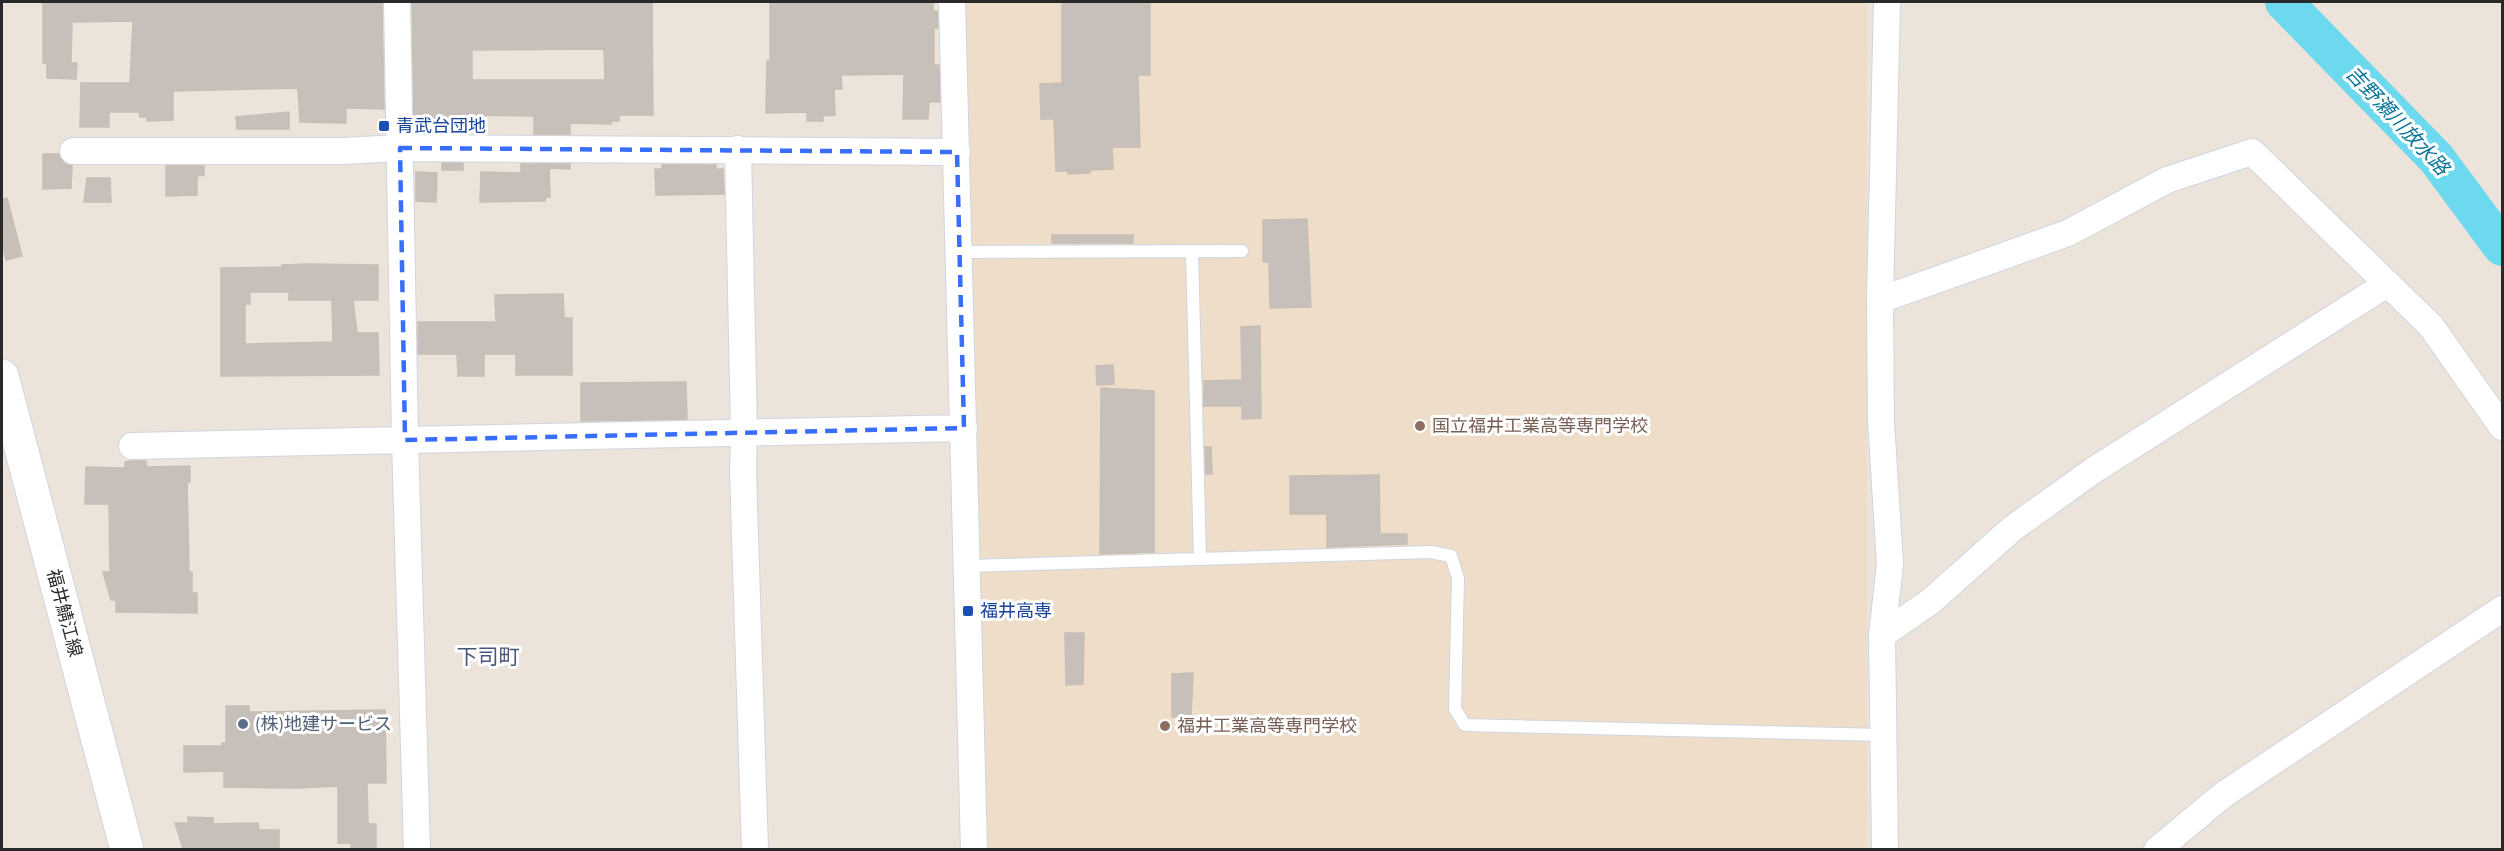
<svg xmlns="http://www.w3.org/2000/svg" width="2504" height="851" viewBox="0 0 2504 851" font-family="'Source Sans 3','Noto Sans JP',sans-serif">
  <rect width="100%" height="100%" fill="#ece3da"/>
  <path fill="#eedec9" d="M 961,2 L 1867,2 L 1867,849 L 985,849 Z"/>
  <g fill="none" stroke-linecap="round" stroke-linejoin="round">
    <path stroke="#6cd9ef" stroke-width="38" d="M 2284,2 L 2436,158 L 2502,247"/>
  </g>
  <path fill="#c7c0ba" stroke="#c7beb4" stroke-width="1.5" fill-rule="evenodd" d="M 43,2 L 382,2 L 384,109 L 346,108 L 346,123 L 300,122 L 298,88 L 173,91 L 173,120 L 147,121 L 147,117 L 140,117 L 139,112 L 109,112 L 109,127 L 80,127 L 81,83 L 130,83 L 133,21 L 72,22 L 71,63 L 77,63 L 76,79 L 47,78 L 47,63 L 43,63 Z
    M 412,2 L 652,2 L 653,115 L 619,115 L 619,121 L 610,121 L 611,124 L 570,123 L 570,134 L 534,134 L 534,116 L 468,115 L 468,127 L 463,127 L 463,133 L 442,133 L 442,122 L 420,121 L 420,119 L 414,119 ZM 604,49 L 605,80 L 472,80 L 472,50 Z
    M 770,2 L 933,2 L 933,11 L 937,11 L 938,28 L 934,28 L 934,65 L 939,65 L 940,102 L 929,102 L 928,119 L 903,119 L 904,74 L 841,75 L 842,89 L 834,89 L 835,115 L 823,116 L 823,121 L 807,121 L 807,112 L 766,113 L 767,61 L 770,61 Z
    M 1062,2 L 1150,2 L 1150,75 L 1138,75 L 1140,147 L 1112,147 L 1113,169 L 1090,170 L 1090,173 L 1068,174 L 1068,171 L 1056,171 L 1054,119 L 1041,119 L 1040,84 L 1062,83 Z
    M 289,112 L 289,129 L 237,129 L 236,117 Z
    M 43,154 L 59,154 L 65,164 L 72,166 L 71,188 L 43,189 Z
    M 442,163 L 463,163 L 463,170 L 442,170 Z
    M 521,164 L 570,164 L 570,169 L 549,168 L 550,197 L 546,197 L 545,201 L 480,202 L 481,172 L 521,173 Z
    M 662,165 L 716,165 L 716,169 L 723,169 L 724,194 L 656,195 L 655,169 L 662,169 Z
    M 166,166 L 204,166 L 204,175 L 197,176 L 197,195 L 166,196 Z
    M 416,172 L 437,173 L 436,202 L 416,201 Z
    M 87,178 L 110,178 L 111,202 L 84,202 Z
    M 7,198 L 22,256 L 6,260 L 2,244 L 2,199 Z
    M 1307,219 L 1311,307 L 1270,308 L 1269,262 L 1263,262 L 1263,220 Z
    M 1052,235 L 1133,235 L 1133,243 L 1052,243 Z
    M 308,264 L 378,265 L 378,300 L 353,300 L 357,333 L 378,333 L 379,375 L 221,376 L 221,268 L 282,267 L 282,265 ZM 250,292 L 289,292 L 289,300 L 332,300 L 333,342 L 245,344 L 245,304 L 250,304 Z
    M 563,294 L 564,318 L 572,318 L 572,375 L 516,375 L 516,354 L 484,354 L 484,376 L 458,376 L 457,354 L 418,354 L 418,322 L 496,322 L 495,295 Z
    M 1260,326 L 1261,418 L 1242,419 L 1242,406 L 1204,406 L 1204,381 L 1242,380 L 1241,327 Z
    M 1113,365 L 1114,384 L 1097,385 L 1096,366 Z
    M 686,382 L 687,419 L 581,421 L 581,383 Z
    M 1101,388 L 1154,391 L 1154,552 L 1100,554 Z
    M 1205,447 L 1211,447 L 1212,474 L 1206,474 Z
    M 131,461 L 146,461 L 147,467 L 190,466 L 190,482 L 187,482 L 189,572 L 192,572 L 192,593 L 197,593 L 197,613 L 116,612 L 116,600 L 111,600 L 103,572 L 110,572 L 109,504 L 85,504 L 86,467 L 125,468 L 125,462 Z
    M 1379,475 L 1380,534 L 1407,534 L 1407,544 L 1327,547 L 1327,514 L 1290,514 L 1290,476 Z
    M 1065,633 L 1084,633 L 1083,684 L 1066,685 Z
    M 1193,673 L 1191,717 L 1172,717 L 1172,674 Z
    M 226,706 L 249,706 L 249,712 L 385,710 L 386,783 L 367,783 L 368,824 L 376,824 L 376,849 L 351,849 L 351,843 L 338,843 L 338,786 L 299,788 L 224,787 L 224,771 L 184,772 L 184,746 L 222,746 L 222,743 L 226,743 Z
    M 188,817 L 213,818 L 213,824 L 258,823 L 259,830 L 279,830 L 279,849 L 183,848 L 175,823 L 188,823 Z"/>
  <g fill="none" stroke-linecap="round" stroke-linejoin="round">
    <g stroke="#d0d5e2" stroke-width="14">
      <path id="service" d="M 1192,251 L 1200,559
        M 960,252 L 1242,251
        M 967,566 L 1431,552 L 1451,556 L 1458,578 L 1455,709 L 1465,725 L 1882,735"/>
    </g>
    <g stroke="#d0d5e2" stroke-width="28">
      <path id="minor" d="M 397,2 L 405,440 L 417,850
        M 952,2 L 974,850
        M 738,149 L 744,433 L 743,472 L 755,850
        M 73,151 L 343,151 L 400,148 L 957,152
        M 1880,300 L 2068,233 L 2167,180 L 2252,152 L 2431,326 L 2502,427
        M 132,446 L 964,428
        M 1882,635 L 1931,601 L 2013,528 L 2094,470 L 2387,284
        M 1885,850 L 1882,635 L 1890,564 L 1881,421 L 1880,300 L 1887,2
        M 2157,850 L 2223,795 L 2502,609"/>
    </g>
    <g stroke="#d0d5e2" stroke-width="35">
      <path id="secondary" d="M 2,376 L 127,850"/>
    </g>
    <use href="#service" stroke="#fff" stroke-width="12"/>
    <use href="#minor" stroke="#fff" stroke-width="26"/>
    <use href="#secondary" stroke="#fff" stroke-width="33"/>
  </g>
  <path fill="none" stroke="#386efb" stroke-width="4.5" stroke-dasharray="12 8" stroke-linejoin="round" d="M 400,148 L 957,152 L 964,428 L 405,440 Z"/>
  <g fill="#1a4fb4" stroke="#fff" stroke-width="2">
    <rect x="378" y="120" width="12" height="12" rx="3"/>
    <rect x="962" y="605" width="12" height="12" rx="3"/>
  </g>
  <g fill="#8d6e63" stroke="#fff" stroke-width="2">
    <circle cx="1420" cy="426" r="6"/>
    <circle cx="1165" cy="726" r="6"/>
  </g>
  <circle fill="#5c6f8a" stroke="#fff" stroke-width="2" cx="243" cy="724" r="6"/>
  <g text-anchor="middle" dominant-baseline="central" stroke-width="6" stroke-linejoin="round" paint-order="stroke">
    <g font-size="18" fill="#164399" stroke="#fff" text-anchor="start">
      <text x="396" y="126">青武台団地</text>
      <text x="980" y="611">福井高専</text>
    </g>
    <g font-size="18" fill="#785e54" stroke="#fff" text-anchor="start">
      <text x="1432" y="426">国立福井工業高等専門学校</text>
      <text x="1177" y="726">福井工業高等専門学校</text>
    </g>
    <g font-size="18" fill="#292929" stroke="#fff">
      <text transform="translate(64 613) rotate(75)">福井鯖江線</text>
    </g>
    <g font-size="18" fill="#4e5e75" stroke="#fff" text-anchor="start">
      <text x="255" y="724">(株)地建サービス</text>
    </g>
    <g font-size="20" font-style="italic" fill="#0c769a" stroke="#fff">
      <text transform="translate(2397 121) rotate(47)">吉野瀬川放水路</text>
    </g>
    <g font-size="21" fill="#49567a" stroke="#fff">
      <text x="488" y="657">下司町</text>
    </g>
  </g>
  <rect width="2504" height="851" fill="none" stroke="#292929" stroke-width="6"/>
</svg>
